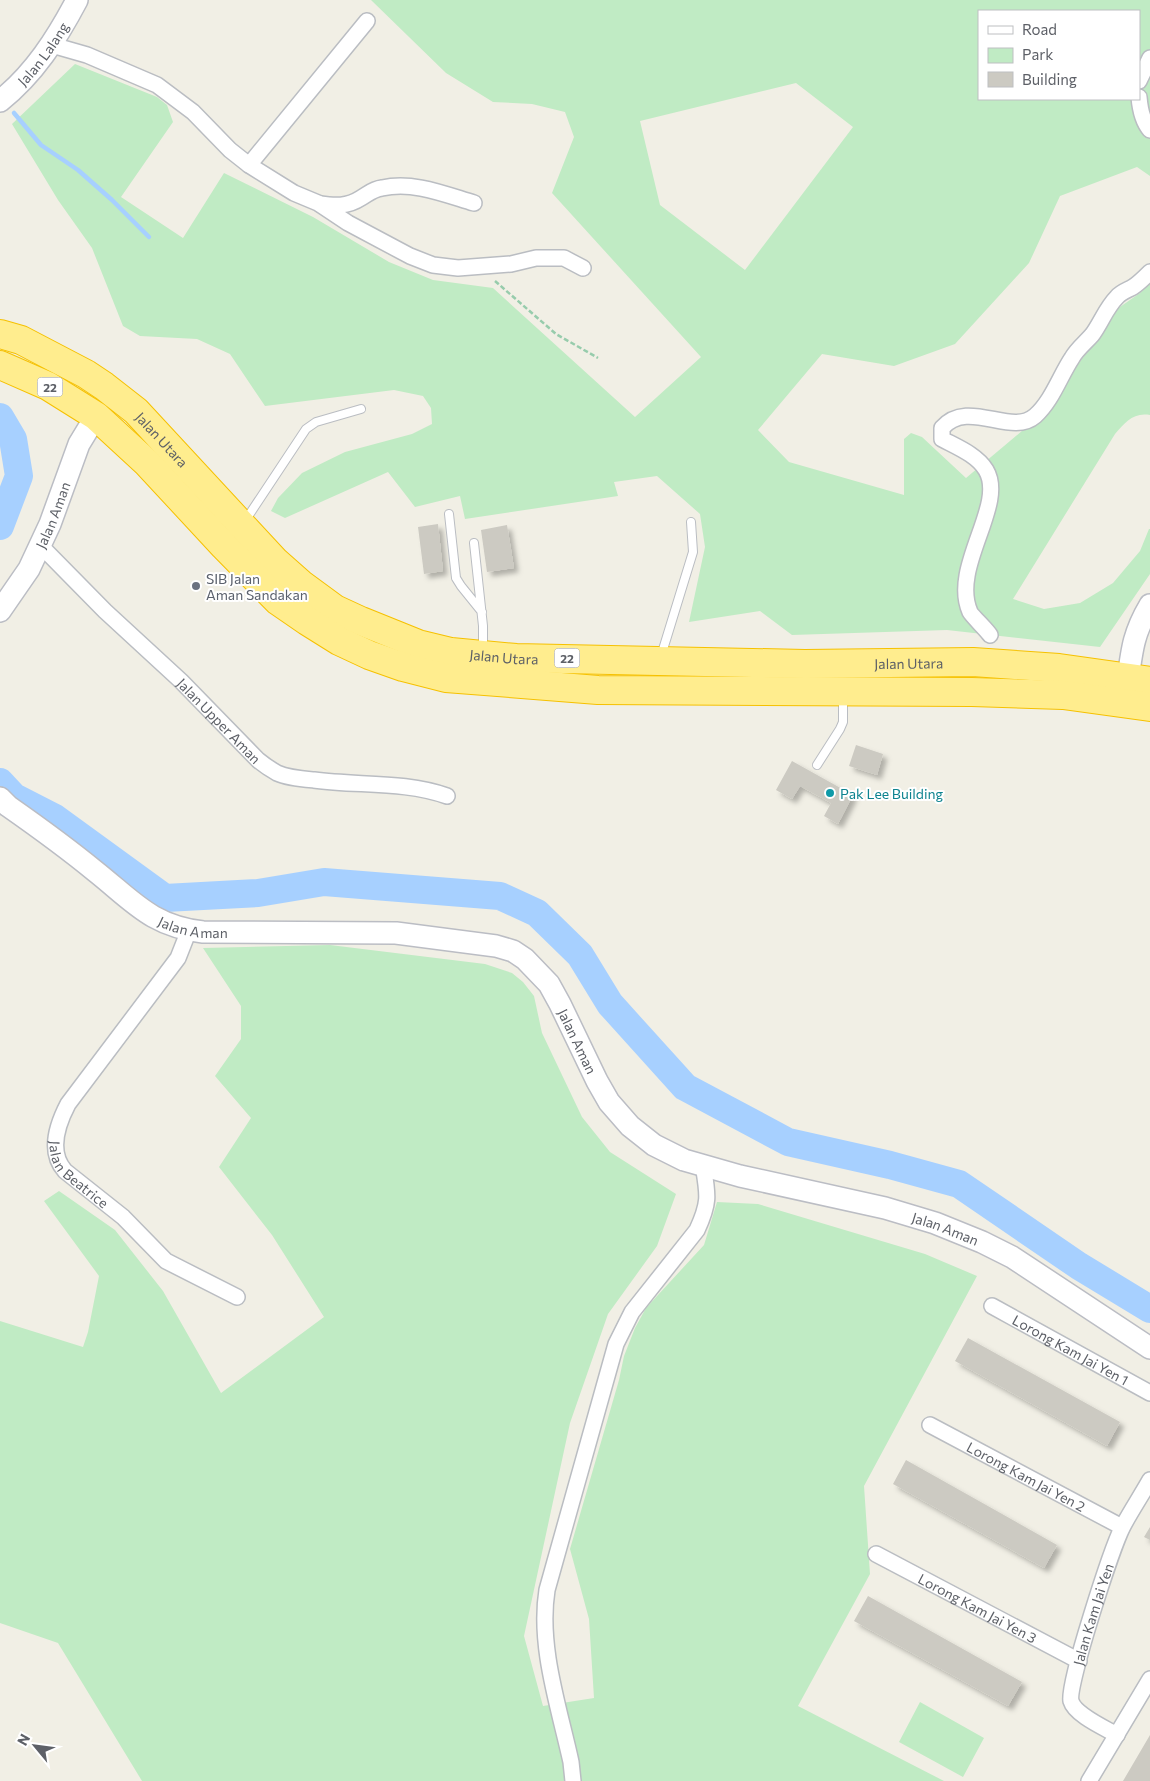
<svg xmlns="http://www.w3.org/2000/svg" width="1150" height="1781" viewBox="0 0 1150 1781" font-family="Commissioner,sans-serif">
  <defs>
    <filter id="shadow"><feDropShadow dx="4.5" dy="4.5" stdDeviation="2.5" flood-color="#0004"/></filter>
  </defs>
  <rect width="100%" height="100%" fill="#f1efe5"/>
  <path fill="#c0ebc4" fill-rule="evenodd" d="M 371,0 L 1150,0 L 1150,176 L 1137,167 L 1060,196 L 1029,263 L 955,344 L 894,366 L 822,354 L 758,430 L 789,462 L 904,495 L 904,439 L 911,433 L 922,437 L 966,478 L 1053,405 L 1077,365 L 1099,338 L 1117,309 L 1140,293 L 1150,282 L 1150,415 C 1133,412 1125,423 1115,434 L 1013,599 L 1044,609 L 1080,603 L 1113,583 L 1140,551 L 1149,529 L 1150,529 L 1150,574 L 1100,647 L 947,630 L 792,635 L 760,611 L 689,622 L 705,547 L 700,514 L 657,476 L 614,482 L 618,496 L 465,519 L 460,496 L 415,507 L 388,472 L 285,518 L 271,511 L 278,498 L 302,473 L 345,452 L 412,434 L 432,424 L 431,408 L 423,396 L 394,390 L 265,406 L 230,354 L 197,339 L 140,336 L 123,326 L 92,248 L 58,200 L 12,124 L 75,64 L 157,97 L 167,105 L 173,122 L 121,197 L 183,238 L 224,173 L 313,217 L 389,262 L 433,280 L 493,288 L 635,417 L 701,357 L 552,193 L 574,137 L 565,112 L 532,104 L 493,102 L 446,73 ZM 979,11 L 1139,11 L 1139,99 L 979,99 ZM 796,83 L 853,127 L 745,270 L 660,205 L 640,121 Z
    M 330,945 L 485,964 L 512,973 L 523,982 L 534,996 L 542,1033 L 582,1117 L 610,1152 L 676,1194 L 657,1246 L 608,1314 L 570,1423 L 524,1636 L 543,1706 L 594,1698 L 589,1619 L 570,1549 L 619,1380 L 624,1356 L 635,1328 L 646,1308 L 704,1245 L 717,1202 L 758,1204 L 925,1254 L 977,1276 L 864,1486 L 870,1574 L 798,1706 L 944,1781 L 142,1781 L 58,1643 L 0,1623 L 0,1321 L 83,1347 L 88,1332 L 99,1276 L 44,1201 L 59,1191 L 115,1230 L 163,1291 L 221,1393 L 324,1317 L 272,1235 L 219,1167 L 251,1118 L 215,1076 L 241,1039 L 241,1006 L 203,948 Z
    M 920,1702 L 984,1738 L 963,1777 L 899,1742 Z"/>
  <g fill="none" stroke-linecap="round" stroke-linejoin="round">
    <path stroke="#a7d0ff" stroke-width="4.5" d="M 14,113 L 41,145 L 78,170 L 112,200 L 149,237"/>
    <path stroke="#a7d0ff" stroke-width="28" d="M 0,417 L 13,439 L 19,476 L 0,526
      M 0,782 L 14,797 L 55,818 L 165,898 L 258,893 L 324,882 L 500,896 L 537,913 L 580,955 L 610,1004 L 685,1087 L 788,1142 L 890,1165 L 959,1184 L 1079,1266 L 1150,1309"/>
  </g>
  <path fill="#cccac2" filter="url(#shadow)" d="M 438,524 L 443,571 L 424,574 L 418,527 Z
    M 507,525 L 514,568 L 487,572 L 481,530 Z
    M 856,745 L 883,754 L 877,775 L 849,766 Z
    M 792,761 L 853,795 L 838,824 L 824,816 L 831,803 L 800,786 L 792,799 L 776,790 Z
    M 968,1338 L 1120,1422 L 1107,1446 L 955,1361 Z
    M 906,1460 L 1057,1545 L 1044,1568 L 893,1484 Z
    M 1150,1527 L 1150,1540 L 1144,1537 Z
    M 868,1596 L 1022,1682 L 1008,1706 L 854,1621 Z
    M 1150,1735 L 1150,1781 L 1123,1781 Z"/>
  <g fill="none" stroke-linecap="round" stroke-linejoin="round">
    <g stroke="#babdc2" stroke-width="10">
      <path id="lane" d="M 449,514 L 456,578 L 461,586 L 482,612
        M 245,521 L 306,429 L 316,422 L 361,409
        M 474,543 L 483,626 L 483,651
        M 661,656 L 693,552 L 691,522
        M 817,765 L 840,729 L 843,722 L 843,695"/>
    </g>
    <g stroke="#babdc2" stroke-width="18">
      <g id="street">
        <path d="M 52,45 L 87,55 L 157,85 L 193,112 L 230,150 L 249,165 L 294,193 L 318,203 L 348,223 L 410,256 L 433,265 L 458,268 L 511,264 L 536,258 L 564,258 L 583,268"/>
        <path d="M 1139,81 L 1150,58"/>
        <path d="M 1139,97 C 1140,109 1142,121 1150,130"/>
        <path d="M 249,165 L 367,21"/>
        <path d="M 320,204 C 335,206 347,207 361,198 C 368,194 373,189 382,188 C 413,181 444,194 474,203"/>
        <path id="s1" d="M 40,545 L 105,611 L 181,681 L 258,760 C 264,765 270,769 277,773 C 288,778 302,779 314,780 C 358,786 405,781 447,796"/>
        <path d="M 990,635 C 987,630 972,616 970,612 C 950,567 1007,505 986,470 C 977,455 957,447 942,439 L 942,428 C 968,398 1011,437 1035,416 C 1052,401 1060,376 1072,358 C 1077,349 1085,343 1092,335 C 1101,323 1106,308 1117,297 C 1121,292 1128,290 1133,287 C 1139,283 1145,277 1150,272"/>
        <path id="s2" d="M 189,930 L 178,958 L 68,1104 C 57,1125 48,1152 65,1171 L 123,1217 L 166,1261 L 237,1297"/>
        <path id="s3" d="M 992,1306 L 1150,1393"/>
        <path id="s4" d="M 930,1425 L 1122,1527"/>
        <path id="s5" d="M 876,1554 L 1079,1661"/>
        <path id="s6" d="M 1117,1735 C 1105,1728 1075,1715 1071,1701 C 1067,1685 1112,1547 1123,1526 C 1131,1511 1141,1496 1150,1480"/>
        <path d="M 573,1781 L 571,1762 C 559,1707 538,1646 547,1590 L 616,1344 L 632,1312 L 697,1230 C 710,1202 708,1195 703,1165"/>
        <path d="M 1089,1781 L 1150,1679"/>
      </g>
    </g>
    <g stroke="#bbbdc4" stroke-width="24">
      <g id="secondary">
        <path id="s7" d="M 0,101 C 34,74 57,38 77,0"/>
        <path id="s8" d="M 0,611 L 29,569 L 50,524 L 79,444 L 96,416"/>
        <path d="M 1128,679 C 1132,648 1134,632 1150,605"/>
        <path id="s9" d="M 0,798 L 8,806 C 38,827 67,848 95,871 C 133,901 151,926 203,932 L 396,933 L 496,946 L 513,951 L 525,959 L 549,984 L 560,1004 L 597,1081 L 609,1102 L 630,1126 L 654,1145 L 684,1160 L 740,1176 L 885,1208 L 935,1223 L 982,1242 L 1012,1257 L 1150,1348"/>
      </g>
    </g>
    <g stroke="#f6c100" stroke-width="30">
      <g id="highway">
        <path id="s10" d="M 0,334 L 21,340 L 86,374 L 104,386 L 136,411 L 275,561 L 301,584 L 335,609 L 361,621 L 418,644 L 451,652 L 516,658 L 805,664 L 973,662 L 1059,668 L 1150,681"/>
        <path d="M 0,365 L 48,386 L 96,416 L 147,463 L 224,546 L 278,601 L 307,621 L 339,641 L 369,655 L 403,667 L 446,678 L 598,690 L 972,692 L 1063,695 L 1150,707"/>
      </g>
    </g>
    <path stroke="#97ccac" stroke-width="2.5" stroke-dasharray="5 2.5" stroke-linecap="butt" d="M 495,281 L 556,334 L 598,358"/>
    <use href="#lane" stroke="#fff" stroke-width="8"/>
    <use href="#street" stroke="#fff" stroke-width="15"/>
    <use href="#secondary" stroke="#fff" stroke-width="21"/>
    <use href="#highway" stroke="#ffed8e" stroke-width="28"/>
  </g>
  <circle fill="#6b7280" stroke="#fff" stroke-width="2" cx="196" cy="586" r="5"/>
  <circle fill="#0f9aa8" stroke="#fff" stroke-width="2" cx="830" cy="793" r="5"/>
  <g text-anchor="middle" dominant-baseline="central" stroke-width="4" stroke-linejoin="round" paint-order="stroke">
    <g fill="#fff" stroke="#8e9095" stroke-width="1">
      <rect x="37.5" y="377.5" width="25" height="19" rx="4"/>
      <rect x="554.5" y="648.5" width="25" height="19" rx="4"/>
    </g>
    <g font-size="12" font-weight="bold" fill="#5d6067">
      <text x="50" y="387">22</text>
      <text x="567" y="658">22</text>
    </g>
    <g font-size="14" fill="#5d6067" stroke="#fff">
      <text stroke="none"><textPath href="#s7" startOffset="64">Jalan Lalang</textPath></text>
      <text stroke="none"><textPath href="#s10" startOffset="196">Jalan Utara</textPath></text>
      <text stroke="none"><textPath href="#s8" startOffset="110">Jalan Aman</textPath></text>
      <text stroke="none"><textPath href="#s10" startOffset="616">Jalan Utara</textPath></text>
      <text stroke="none"><textPath href="#s10" startOffset="1021">Jalan Utara</textPath></text>
      <text stroke="none"><textPath href="#s1" startOffset="251">Jalan Upper Aman</textPath></text>
      <text stroke="none"><textPath href="#s9" startOffset="236">Jalan Aman</textPath></text>
      <text stroke="none"><textPath href="#s9" startOffset="671">Jalan Aman</textPath></text>
      <text stroke="none"><textPath href="#s2" startOffset="295">Jalan Beatrice</textPath></text>
      <text stroke="none"><textPath href="#s9" startOffset="1106">Jalan Aman</textPath></text>
      <text stroke="none"><textPath href="#s3" startOffset="90">Lorong Kam Jai Yen 1</textPath></text>
      <text stroke="none"><textPath href="#s4" startOffset="109">Lorong Kam Jai Yen 2</textPath></text>
      <text stroke="none"><textPath href="#s5" startOffset="115">Lorong Kam Jai Yen 3</textPath></text>
      <text stroke="none"><textPath href="#s6" startOffset="148">Jalan Kam Jai Yen</textPath></text>
    </g>
    <g font-size="14" fill="#5b616d" stroke="#fff" text-anchor="start">
      <text x="206" y="578">SIB Jalan<tspan x="206" dy="16">Aman Sandakan</tspan></text>
    </g>
    <g font-size="14" fill="#0d838f" stroke="#fff" text-anchor="start">
      <text x="840" y="793">Pak Lee Building</text>
    </g>
  </g>
  <rect x="978" y="10" width="162" height="90" fill="#ffffff" stroke="#bebfc2"/>
  <rect x="988" y="26" width="25" height="8" fill="#ffffff" stroke="#bebfc2"/>
  <text x="1022" y="35" font-size="15" fill="#5d6067">Road</text>
  <rect x="988" y="48" width="25" height="15" fill="#c0ebc4" stroke="#bebfc2"/>
  <text x="1022" y="60" font-size="15" fill="#5d6067">Park</text>
  <rect x="988" y="72" width="25" height="15" fill="#cccac2" stroke="#bebfc2"/>
  <text x="1022" y="85" font-size="15" fill="#5d6067">Building</text>
  <g transform="translate(35 1746) rotate(299)" stroke="#ffffff" stroke-width="4" paint-order="stroke">
  <path d="M0-4L9 19L0 12L-9 19Z" fill="#5d6067"/>
  <text y="-8" font-size="14" font-weight="bold" text-anchor="middle" fill="#5d6067">N</text>
  </g>
</svg>
